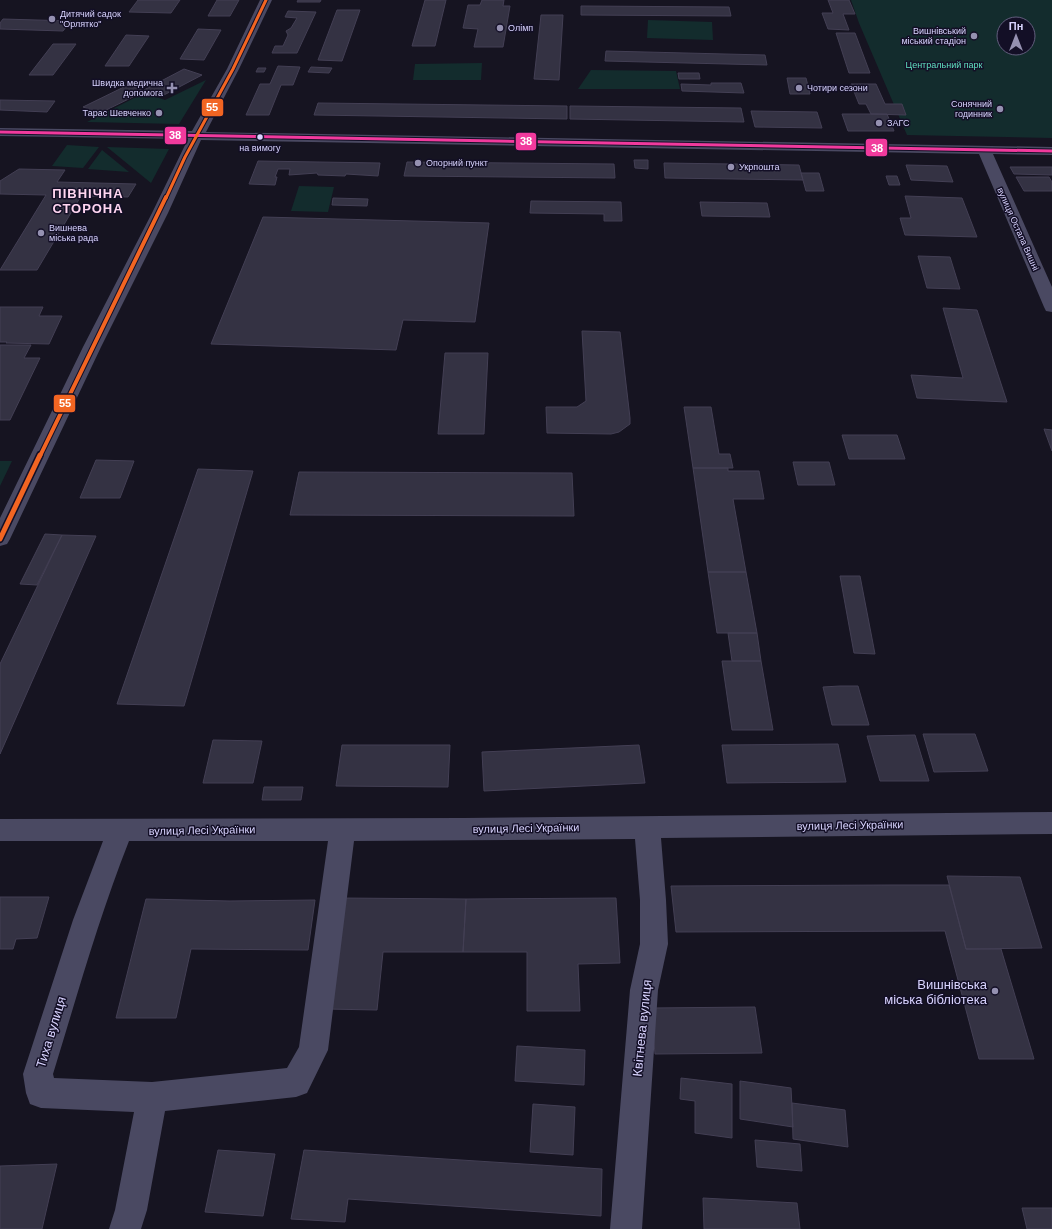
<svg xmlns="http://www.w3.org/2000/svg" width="1052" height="1229" viewBox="0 0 1052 1229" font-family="Helvetica,sans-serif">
  <rect width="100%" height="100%" fill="#161421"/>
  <path fill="#132c2d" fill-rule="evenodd" d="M 851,0 L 1052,0 L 1052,138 L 907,135 L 859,23 ZM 1004,24 L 1028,24 L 1028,48 L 1004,48 Z
    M 648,20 L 712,22 L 713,40 L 647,38 Z
    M 482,63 L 481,80 L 413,80 L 415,64 Z
    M 591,70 L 676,71 L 680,89 L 578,89 Z
    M 206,80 L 179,124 L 87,122 L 144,93 L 165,100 Z
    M 67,145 L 99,147 L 83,168 L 52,166 Z
    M 107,147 L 169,149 L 151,183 Z
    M 102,150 L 129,172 L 88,169 Z
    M 299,186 L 334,187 L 328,212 L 291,211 Z
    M 0,461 L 12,461 L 0,486 Z"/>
  <path fill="#343243" stroke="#433f54" d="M 138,0 L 180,0 L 171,13 L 129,12 Z
    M 217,0 L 239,0 L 230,16 L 208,16 Z
    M 298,0 L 321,0 L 320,2 L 297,2 Z
    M 425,0 L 446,0 L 435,46 L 412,46 Z
    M 482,0 L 504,0 L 503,6 L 510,6 L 503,47 L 474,47 L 478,29 L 463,28 L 468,5 L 480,5 Z
    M 828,0 L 849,0 L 855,14 L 843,14 L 849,30 L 828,29 L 822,13 L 833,13 Z
    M 581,6 L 729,7 L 731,16 L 581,15 Z
    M 337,10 L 360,10 L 342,61 L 318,60 Z
    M 288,11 L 316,12 L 297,53 L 272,53 L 275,46 L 283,46 L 288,35 L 286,31 L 291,28 L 297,18 L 285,17 Z
    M 541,15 L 563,15 L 559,80 L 534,79 Z
    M 3,19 L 71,21 L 63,31 L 0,29 L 0,23 Z
    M 198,29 L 221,30 L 204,60 L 180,59 Z
    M 836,33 L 855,33 L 870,73 L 849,73 Z
    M 126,35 L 149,36 L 129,66 L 105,66 Z
    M 53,44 L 76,44 L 53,75 L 29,75 Z
    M 606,51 L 765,55 L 767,65 L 605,61 Z
    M 278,66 L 300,67 L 293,85 L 281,85 L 269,115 L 246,115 L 260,84 L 270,84 Z
    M 311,67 L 332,68 L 329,73 L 308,72 Z
    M 258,68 L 266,68 L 264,72 L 256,72 Z
    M 184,69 L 202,75 L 162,96 L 144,90 Z
    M 678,73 L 699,73 L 700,79 L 679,79 Z
    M 787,78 L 806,78 L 810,94 L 790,94 Z
    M 711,83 L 741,83 L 744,93 L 682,91 L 681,84 L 711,85 Z
    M 851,84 L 876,84 L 885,104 L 902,104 L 906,115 L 871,114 L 866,104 L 859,104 Z
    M 128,85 L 145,91 L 100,113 L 83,107 Z
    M 0,100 L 55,101 L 47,112 L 0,110 Z
    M 318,103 L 567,106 L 567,119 L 314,115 Z
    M 570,106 L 741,108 L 744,122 L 570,119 Z
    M 751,111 L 817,112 L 822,128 L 755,127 Z
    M 842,114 L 887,114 L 894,131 L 848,131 Z
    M 634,160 L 648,160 L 648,169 L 635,168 Z
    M 258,161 L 380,163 L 378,176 L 346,174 L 345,176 L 318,175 L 317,173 L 289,175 L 290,169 L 278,169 L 275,177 L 277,177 L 275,185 L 249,184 Z
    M 407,162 L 614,164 L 615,178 L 404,176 Z
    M 664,163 L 799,165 L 803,180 L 665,178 Z
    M 906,165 L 947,166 L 953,182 L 911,180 Z
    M 1010,167 L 1052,167 L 1052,175 L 1014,174 Z
    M 19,169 L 65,170 L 57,182 L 136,184 L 128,197 L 81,196 L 37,270 L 0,270 L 46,195 L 0,194 L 0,181 Z
    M 801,173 L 819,173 L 824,191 L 806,191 Z
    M 886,176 L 897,176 L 900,185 L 889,185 Z
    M 1016,177 L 1049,177 L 1052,182 L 1052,191 L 1024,191 Z
    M 905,196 L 962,198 L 977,237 L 905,235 L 900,218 L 911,218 Z
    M 333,198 L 368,199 L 367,206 L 332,205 Z
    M 531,201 L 621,202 L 622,221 L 604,221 L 604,214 L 530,213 Z
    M 700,202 L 767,203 L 770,217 L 702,216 Z
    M 263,217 L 489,223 L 475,322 L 403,320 L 396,350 L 211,344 Z
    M 918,256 L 950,257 L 960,289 L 927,288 Z
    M 0,307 L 43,307 L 39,316 L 62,316 L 49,344 L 6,343 L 7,342 L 0,342 Z
    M 943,308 L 977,310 L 1007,402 L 917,398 L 911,375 L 963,378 Z
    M 582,331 L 620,332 L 630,418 L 630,424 L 619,432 L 611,434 L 547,433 L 546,407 L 577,407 L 586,401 Z
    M 0,345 L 31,345 L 24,358 L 40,358 L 10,420 L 0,420 Z
    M 445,353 L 488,353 L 484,434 L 438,434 Z
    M 684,407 L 711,407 L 719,454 L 730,454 L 733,468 L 693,468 Z
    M 1044,429 L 1052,430 L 1052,451 Z
    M 842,435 L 897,435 L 905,459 L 849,459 Z
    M 96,460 L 134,461 L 120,498 L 80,498 Z
    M 793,462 L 829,462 L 835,485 L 798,485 Z
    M 693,468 L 728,468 L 728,471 L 759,471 L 764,499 L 733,499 L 746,572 L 708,572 Z
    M 198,469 L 253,471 L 184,706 L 117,704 Z
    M 299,472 L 572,473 L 574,516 L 290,515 Z
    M 45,534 L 62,535 L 37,585 L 20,584 Z
    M 62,535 L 96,536 L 0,754 L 0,664 Z
    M 708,572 L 746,572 L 757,633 L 717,633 Z
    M 840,576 L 860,576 L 875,654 L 854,653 Z
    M 728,633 L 757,633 L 761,661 L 732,661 Z
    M 722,661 L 761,661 L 773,730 L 732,730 Z
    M 840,686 L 858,686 L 869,725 L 832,725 L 823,687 Z
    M 923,734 L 975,734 L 988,771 L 934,772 Z
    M 915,735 L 929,781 L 880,781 L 867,736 Z
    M 213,740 L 262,741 L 253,783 L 203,783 Z
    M 838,744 L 846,782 L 727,783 L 722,745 Z
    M 342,745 L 450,745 L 448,787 L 336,786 Z
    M 639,745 L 645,783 L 484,791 L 482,752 Z
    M 264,787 L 303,787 L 301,800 L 262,800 Z
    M 947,876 L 1020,877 L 1042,948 L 966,949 Z
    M 891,885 L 949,885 L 966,949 L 1001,949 L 1034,1059 L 979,1059 L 945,931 L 676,932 L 671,886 Z
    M 0,897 L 49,897 L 37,938 L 16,939 L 13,949 L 0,949 Z
    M 340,898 L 466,899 L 463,952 L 383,952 L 377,1010 L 326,1009 Z
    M 616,898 L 620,963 L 578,964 L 580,1011 L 527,1011 L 527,952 L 463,952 L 466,899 Z
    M 146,899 L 229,901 L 315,900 L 308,950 L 191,949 L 176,1018 L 116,1018 Z
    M 755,1007 L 762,1053 L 655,1054 L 651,1008 Z
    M 517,1046 L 585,1050 L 584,1085 L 515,1081 Z
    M 681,1078 L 732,1084 L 732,1138 L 695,1133 L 695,1101 L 680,1099 Z
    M 740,1081 L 791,1088 L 793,1127 L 740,1119 Z
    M 792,1103 L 845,1110 L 848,1147 L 793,1139 Z
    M 533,1104 L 575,1107 L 573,1155 L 530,1152 Z
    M 755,1140 L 800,1144 L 802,1171 L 757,1167 Z
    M 218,1150 L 275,1154 L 263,1216 L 205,1212 Z
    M 304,1150 L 602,1169 L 601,1216 L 348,1199 L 345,1222 L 291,1219 Z
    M 57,1164 L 42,1229 L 0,1229 L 0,1166 Z
    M 703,1198 L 797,1203 L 800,1229 L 704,1229 Z
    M 1022,1208 L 1052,1208 L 1052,1229 L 1027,1229 Z"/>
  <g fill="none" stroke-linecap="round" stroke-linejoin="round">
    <path fill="#4a4962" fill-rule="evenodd" d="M 260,0 L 272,0 L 239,69 L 206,132 L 1052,147 L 1052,155 L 993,154 L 1052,287 L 1052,312 L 1046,311 L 1044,307 L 979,154 L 201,140 L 168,213 L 101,347 L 10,539 L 7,544 L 0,546 L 0,518 L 83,347 L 152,213 L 188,139 L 0,136 L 0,128 L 192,131 L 227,69 Z
      M 1052,812 L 1052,834 L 661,838 L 666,900 L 668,944 L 658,990 L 642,1229 L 610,1229 L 630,990 L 640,944 L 640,900 L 635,839 L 354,841 L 328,1050 L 307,1093 L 296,1097 L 165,1111 L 147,1210 L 141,1229 L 109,1229 L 115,1210 L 134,1112 L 41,1108 L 30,1104 L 26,1093 L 23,1074 L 73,920 L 103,841 L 0,841 L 0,819 L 464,818 ZM 129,841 L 328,841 L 299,1047 L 287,1068 L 152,1082 L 54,1078 L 53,1074 C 77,996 99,917 129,841 Z"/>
    <g stroke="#130f26" stroke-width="5">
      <path id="bus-1" d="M 0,132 L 1052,151"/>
    </g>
    <g stroke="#130f26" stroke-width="5">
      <path id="bus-2-far2" d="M 166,198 L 185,157 L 233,69 L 266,0"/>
    </g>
    <g stroke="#130f26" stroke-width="6">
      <path id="bus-2-far1" d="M 40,456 L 166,197"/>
    </g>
    <g stroke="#130f26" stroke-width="8">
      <path id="bus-2" d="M 0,539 L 40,455"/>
    </g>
    <use href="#bus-1" stroke="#f13a9d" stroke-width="3"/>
    <use href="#bus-2-far2" stroke="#f26522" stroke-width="3"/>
    <use href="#bus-2-far1" stroke="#f26522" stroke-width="4"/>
    <use href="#bus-2" stroke="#f26522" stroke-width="5"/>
  </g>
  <g fill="#9591b1" stroke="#130f26" stroke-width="1.5">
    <circle cx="52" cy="19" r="4"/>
    <circle cx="500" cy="28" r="4"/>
    <circle cx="974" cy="36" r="4"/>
    <path d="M170 82h4v4h4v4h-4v4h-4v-4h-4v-4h4z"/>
    <circle cx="799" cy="88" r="4"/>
    <circle cx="1000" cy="109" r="4"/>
    <circle cx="159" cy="113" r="4"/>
    <circle cx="879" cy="123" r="4"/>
    <circle cx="418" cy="163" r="4"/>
    <circle cx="731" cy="167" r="4"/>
    <circle cx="41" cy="233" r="4"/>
    <circle cx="995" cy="991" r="4"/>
  </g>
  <circle fill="#d9d4ff" stroke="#130f26" stroke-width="1.5" cx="260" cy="137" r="3.5"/>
  <g text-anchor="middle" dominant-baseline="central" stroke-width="3" stroke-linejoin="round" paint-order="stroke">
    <g font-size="9" fill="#d9d4ff" stroke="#130f26" text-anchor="start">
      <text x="60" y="14">Дитячий садок<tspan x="60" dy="10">"Орлятко"</tspan></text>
      <text x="508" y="28">Олімп</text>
      <text x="966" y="31" text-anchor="end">Вишнівський<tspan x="966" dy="10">міський стадіон</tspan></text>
      <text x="163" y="83" text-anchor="end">Швидка медична<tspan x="163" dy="10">допомога</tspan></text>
      <text x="807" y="88">Чотири сезони</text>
      <text x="992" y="104" text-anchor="end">Сонячний<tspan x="992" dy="10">годинник</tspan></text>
      <text x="151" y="113" text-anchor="end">Тарас Шевченко</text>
      <text x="887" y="123">ЗАГС</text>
      <text x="426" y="163">Опорний пункт</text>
      <text x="739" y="167">Укрпошта</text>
      <text x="49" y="228">Вишнева<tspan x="49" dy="10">міська рада</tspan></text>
    </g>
    <g font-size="9" fill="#5fe0c0" stroke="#130f26">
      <text x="944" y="65">Центральний парк</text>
    </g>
    <g font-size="9" fill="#d9d4ff" stroke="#130f26">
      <text x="260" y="148">на вимогу</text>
    </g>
    <g font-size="9" fill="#d9d4ff" stroke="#130f26">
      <text transform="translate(1018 229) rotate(66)">вулиця Остапа Вишні</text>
    </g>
    <g font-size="11" fill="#d9d4ff" stroke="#130f26">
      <text transform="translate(850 825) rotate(-1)">вулиця Лесі Українки</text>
      <text transform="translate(526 828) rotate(-1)">вулиця Лесі Українки</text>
      <text transform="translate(202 830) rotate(-1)">вулиця Лесі Українки</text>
    </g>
    <g font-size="13" font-weight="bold" letter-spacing="1" fill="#ffd6f0" stroke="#130f26">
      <text x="88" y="193">ПІВНІЧНА<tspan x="88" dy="15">СТОРОНА</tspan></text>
    </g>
    <g font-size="13" fill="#d9d4ff" stroke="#130f26" text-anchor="end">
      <text x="987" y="984">Вишнівська<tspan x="987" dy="15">міська бібліотека</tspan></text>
    </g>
    <g font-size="13" fill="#d9d4ff" stroke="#130f26">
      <text transform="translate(642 1028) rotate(-84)">Квітнева вулиця</text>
      <text transform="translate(51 1032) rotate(-73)">Тиха вулиця</text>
    </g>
  </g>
  <g stroke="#130f26" stroke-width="1.5">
    <rect x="201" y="98" width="23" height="19" rx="4" fill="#f26522"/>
    <rect x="164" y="126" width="23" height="19" rx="4" fill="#f13a9d"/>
    <rect x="515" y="132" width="22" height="19" rx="4" fill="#f13a9d"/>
    <rect x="865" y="138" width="23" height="19" rx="4" fill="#f13a9d"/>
    <rect x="53" y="394" width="23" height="19" rx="4" fill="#f26522"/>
  </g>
  <g font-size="11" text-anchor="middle" font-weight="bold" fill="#fff">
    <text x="212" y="111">55</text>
    <text x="175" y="139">38</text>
    <text x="526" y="145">38</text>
    <text x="877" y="152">38</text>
    <text x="65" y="407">55</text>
  </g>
  <g transform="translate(1016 36)"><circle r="19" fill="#130f26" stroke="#625e7d"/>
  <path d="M0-3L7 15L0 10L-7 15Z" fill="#9591b1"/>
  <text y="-6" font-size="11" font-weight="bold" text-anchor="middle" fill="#d9d4ff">Пн</text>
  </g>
</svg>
